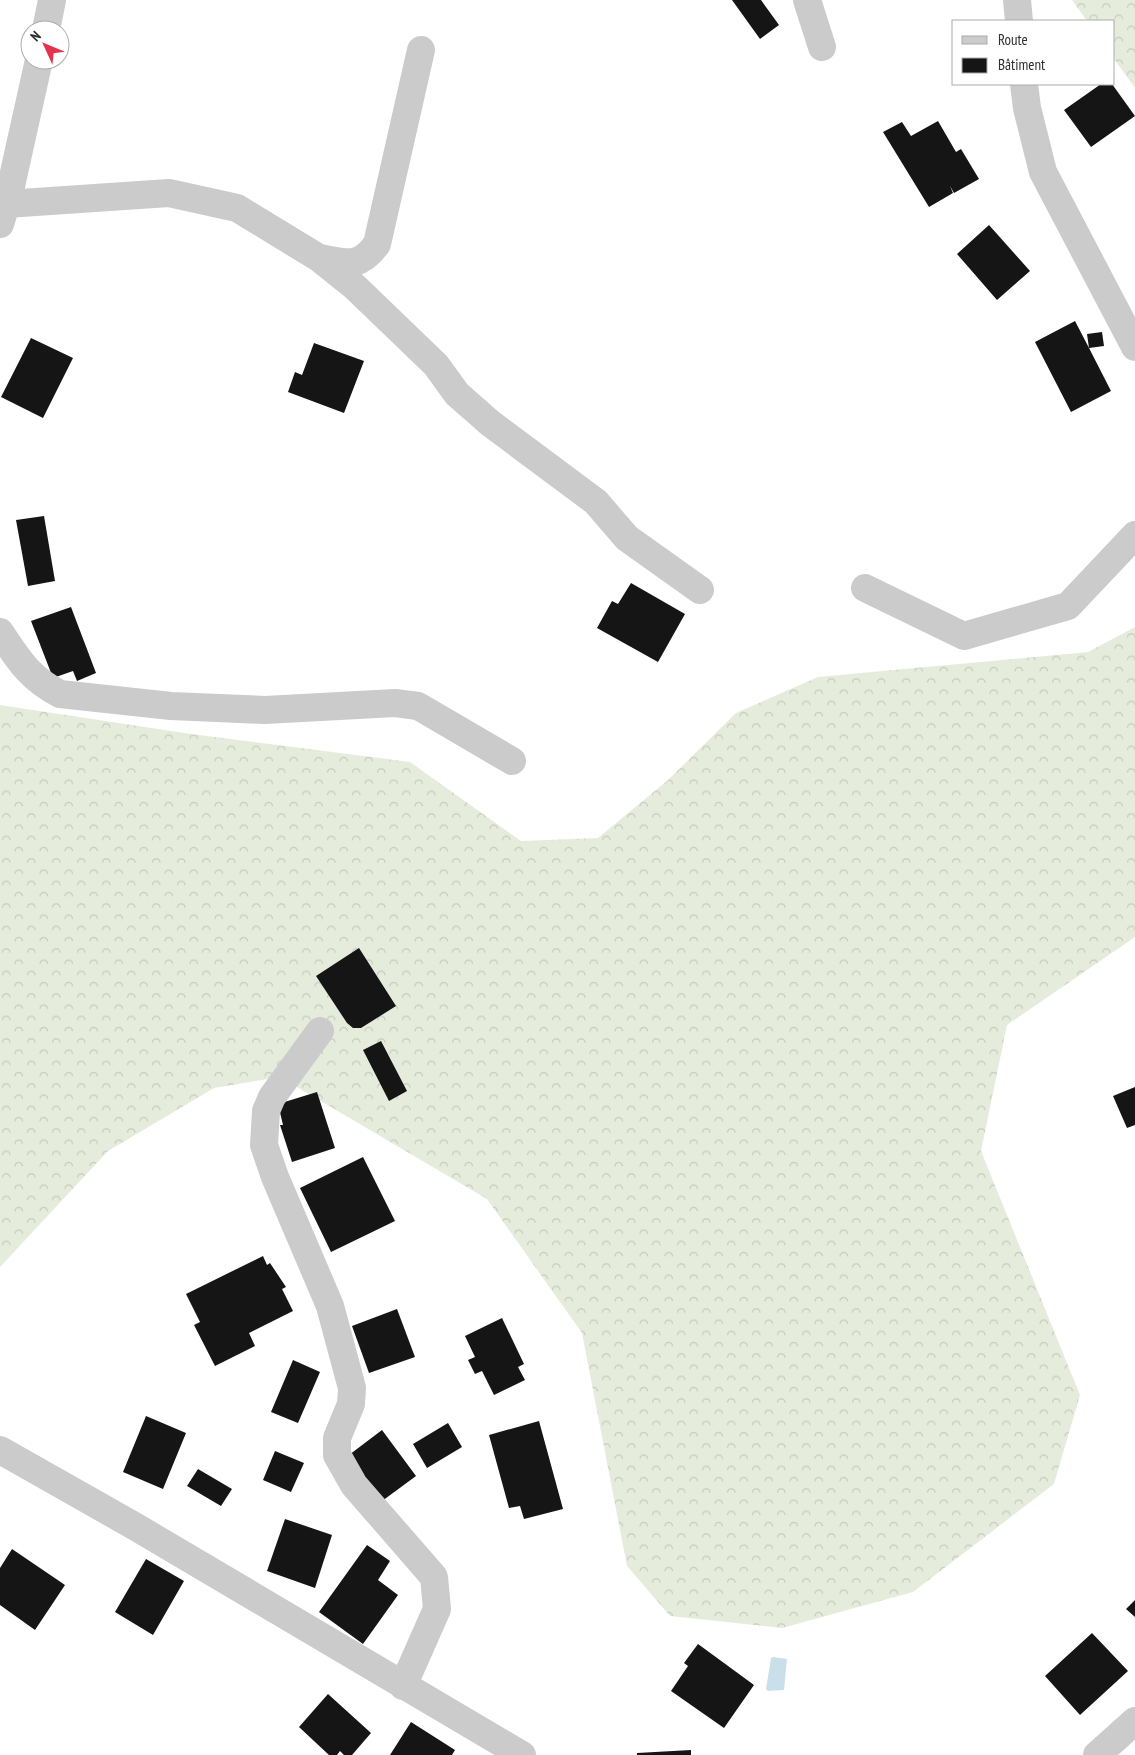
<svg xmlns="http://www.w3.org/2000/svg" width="1135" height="1755" viewBox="0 0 1135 1755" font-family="'PT Sans Narrow',sans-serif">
  <defs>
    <pattern id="forest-crowns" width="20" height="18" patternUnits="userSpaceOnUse" patternTransform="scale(1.25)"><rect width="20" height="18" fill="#e6ecdc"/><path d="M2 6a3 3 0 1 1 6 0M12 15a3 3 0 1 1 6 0" fill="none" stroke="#c6cbbd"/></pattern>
  </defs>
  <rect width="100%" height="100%" fill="#fff"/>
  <path fill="url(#forest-crowns)" d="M 1072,0 L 1135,0 L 1135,88 L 1114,59 L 1114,21 L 1087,21 Z
    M 1135,627 L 1135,937 L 1007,1025 L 981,1151 L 1080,1395 L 1054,1484 L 913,1592 L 782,1628 L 670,1616 L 627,1566 L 582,1333 L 487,1199 L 280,1077 L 214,1088 L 108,1151 L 0,1267 L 0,705 L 191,734 L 410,762 L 521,841 L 598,838 L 668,780 L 736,713 L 818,677 L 1088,652 Z"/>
  <path fill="#c9e0eb" d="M 773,1657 L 787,1659 L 784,1690 L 768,1691 L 766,1689 L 771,1658 Z"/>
  <path fill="#151515" d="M 732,0 L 761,0 L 779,25 L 760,39 Z
    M 1101,84 L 1112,84 L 1135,116 L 1091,147 L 1064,110 Z
    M 938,121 L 956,152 L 961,149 L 979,179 L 954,193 L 950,186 L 953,193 L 929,207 L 883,132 L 902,122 L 911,136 Z
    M 989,225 L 1030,271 L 997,300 L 957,254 Z
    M 1075,321 L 1089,348 L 1087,334 L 1102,332 L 1104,346 L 1089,348 L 1111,391 L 1071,412 L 1035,342 Z
    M 31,338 L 73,358 L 43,418 L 1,397 Z
    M 314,343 L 364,361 L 344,413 L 288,392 L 295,372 L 302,375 Z
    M 44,516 L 55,581 L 28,586 L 16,520 Z
    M 631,583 L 685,614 L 658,662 L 597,628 L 612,601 L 618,604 Z
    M 71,607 L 96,673 L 77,681 L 73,671 L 53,678 L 31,621 Z
    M 359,948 L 396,1006 L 361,1028 L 353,1028 L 347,1023 L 316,976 Z
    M 381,1041 L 407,1091 L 389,1101 L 363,1050 Z
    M 1135,1087 L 1135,1125 L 1127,1128 L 1113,1096 Z
    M 317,1092 L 335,1148 L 292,1162 L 280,1125 L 283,1125 L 278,1104 Z
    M 363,1157 L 395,1221 L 331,1252 L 300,1188 Z
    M 263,1256 L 267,1265 L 270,1263 L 286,1287 L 282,1289 L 293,1311 L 249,1333 L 255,1346 L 215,1366 L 194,1325 L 200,1322 L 186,1294 Z
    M 397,1309 L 415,1357 L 369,1373 L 352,1326 Z
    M 502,1318 L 524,1364 L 518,1367 L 525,1380 L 494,1395 L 482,1371 L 475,1374 L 468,1360 L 475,1357 L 465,1336 Z
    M 293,1360 L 320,1372 L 298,1423 L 271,1412 Z
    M 146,1416 L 186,1433 L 163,1489 L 123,1472 Z
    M 539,1421 L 563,1509 L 524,1519 L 520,1506 L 509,1508 L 489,1435 Z
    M 448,1423 L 462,1447 L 427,1468 L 413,1444 Z
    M 382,1430 L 416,1476 L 378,1504 L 345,1458 Z
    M 275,1451 L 304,1463 L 291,1492 L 263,1480 Z
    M 198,1469 L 232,1489 L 221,1506 L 187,1486 Z
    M 285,1519 L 332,1535 L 315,1588 L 267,1571 Z
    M 367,1545 L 390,1561 L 378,1580 L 398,1595 L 363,1644 L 319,1612 Z
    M 12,1549 L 65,1585 L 35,1630 L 0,1605 L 0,1568 Z
    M 146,1559 L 184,1581 L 153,1635 L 115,1612 Z
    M 1135,1600 L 1135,1617 L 1126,1609 Z
    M 1092,1633 L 1128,1671 L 1080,1715 L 1045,1676 Z
    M 698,1644 L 754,1685 L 724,1728 L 671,1691 L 688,1666 L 684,1663 Z
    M 328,1694 L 371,1733 L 352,1755 L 344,1755 L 340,1751 L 337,1755 L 329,1755 L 299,1727 Z
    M 411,1722 L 455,1750 L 452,1755 L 390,1755 Z
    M 691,1750 L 691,1755 L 637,1755 L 637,1753 Z"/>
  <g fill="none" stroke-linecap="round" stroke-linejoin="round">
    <path stroke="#cbcbcb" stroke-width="28" d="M 807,0 L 822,47
      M 1017,0 L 1019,21
      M 46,30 L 52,0
      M 1024,84 L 1027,108 L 1043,172 L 1135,347
      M 6,204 L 169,193 L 237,208 L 319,258 L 354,286 L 436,365 L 457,394 L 490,423 L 596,502 L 627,538 L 700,590
      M 0,224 L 9,195 L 39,60
      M 320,258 C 347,263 359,269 377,244 L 421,50
      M 865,588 L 964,636 L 1068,606 L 1135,535
      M 0,632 C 18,659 29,678 60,694 L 171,706 L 265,710 L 395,703 L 418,706 L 512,761
      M 320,1031 L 272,1097 L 266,1111 L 264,1145 L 275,1177 L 330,1306 L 352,1388 L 351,1404 L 337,1438 L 337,1455 L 354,1485 L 434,1577 L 437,1609 L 403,1686
      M 0,1450 L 136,1527 L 522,1755
      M 1097,1755 L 1135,1721"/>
  </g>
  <rect x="952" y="20" width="162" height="65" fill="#ffffff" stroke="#ababab"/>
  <rect x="962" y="36" width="25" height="8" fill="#cbcbcb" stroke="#ababab"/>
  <text x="998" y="45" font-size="15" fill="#2e2e2e">Route</text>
  <rect x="962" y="58" width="25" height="15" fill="#151515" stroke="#ababab"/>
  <text x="998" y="70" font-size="15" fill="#2e2e2e">Bâtiment</text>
  <g transform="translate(45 45) rotate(314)"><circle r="24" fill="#ffffff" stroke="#ababab"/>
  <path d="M0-4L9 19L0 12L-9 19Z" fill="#e3334c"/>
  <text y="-8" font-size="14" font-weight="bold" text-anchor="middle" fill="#2e2e2e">N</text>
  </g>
</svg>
